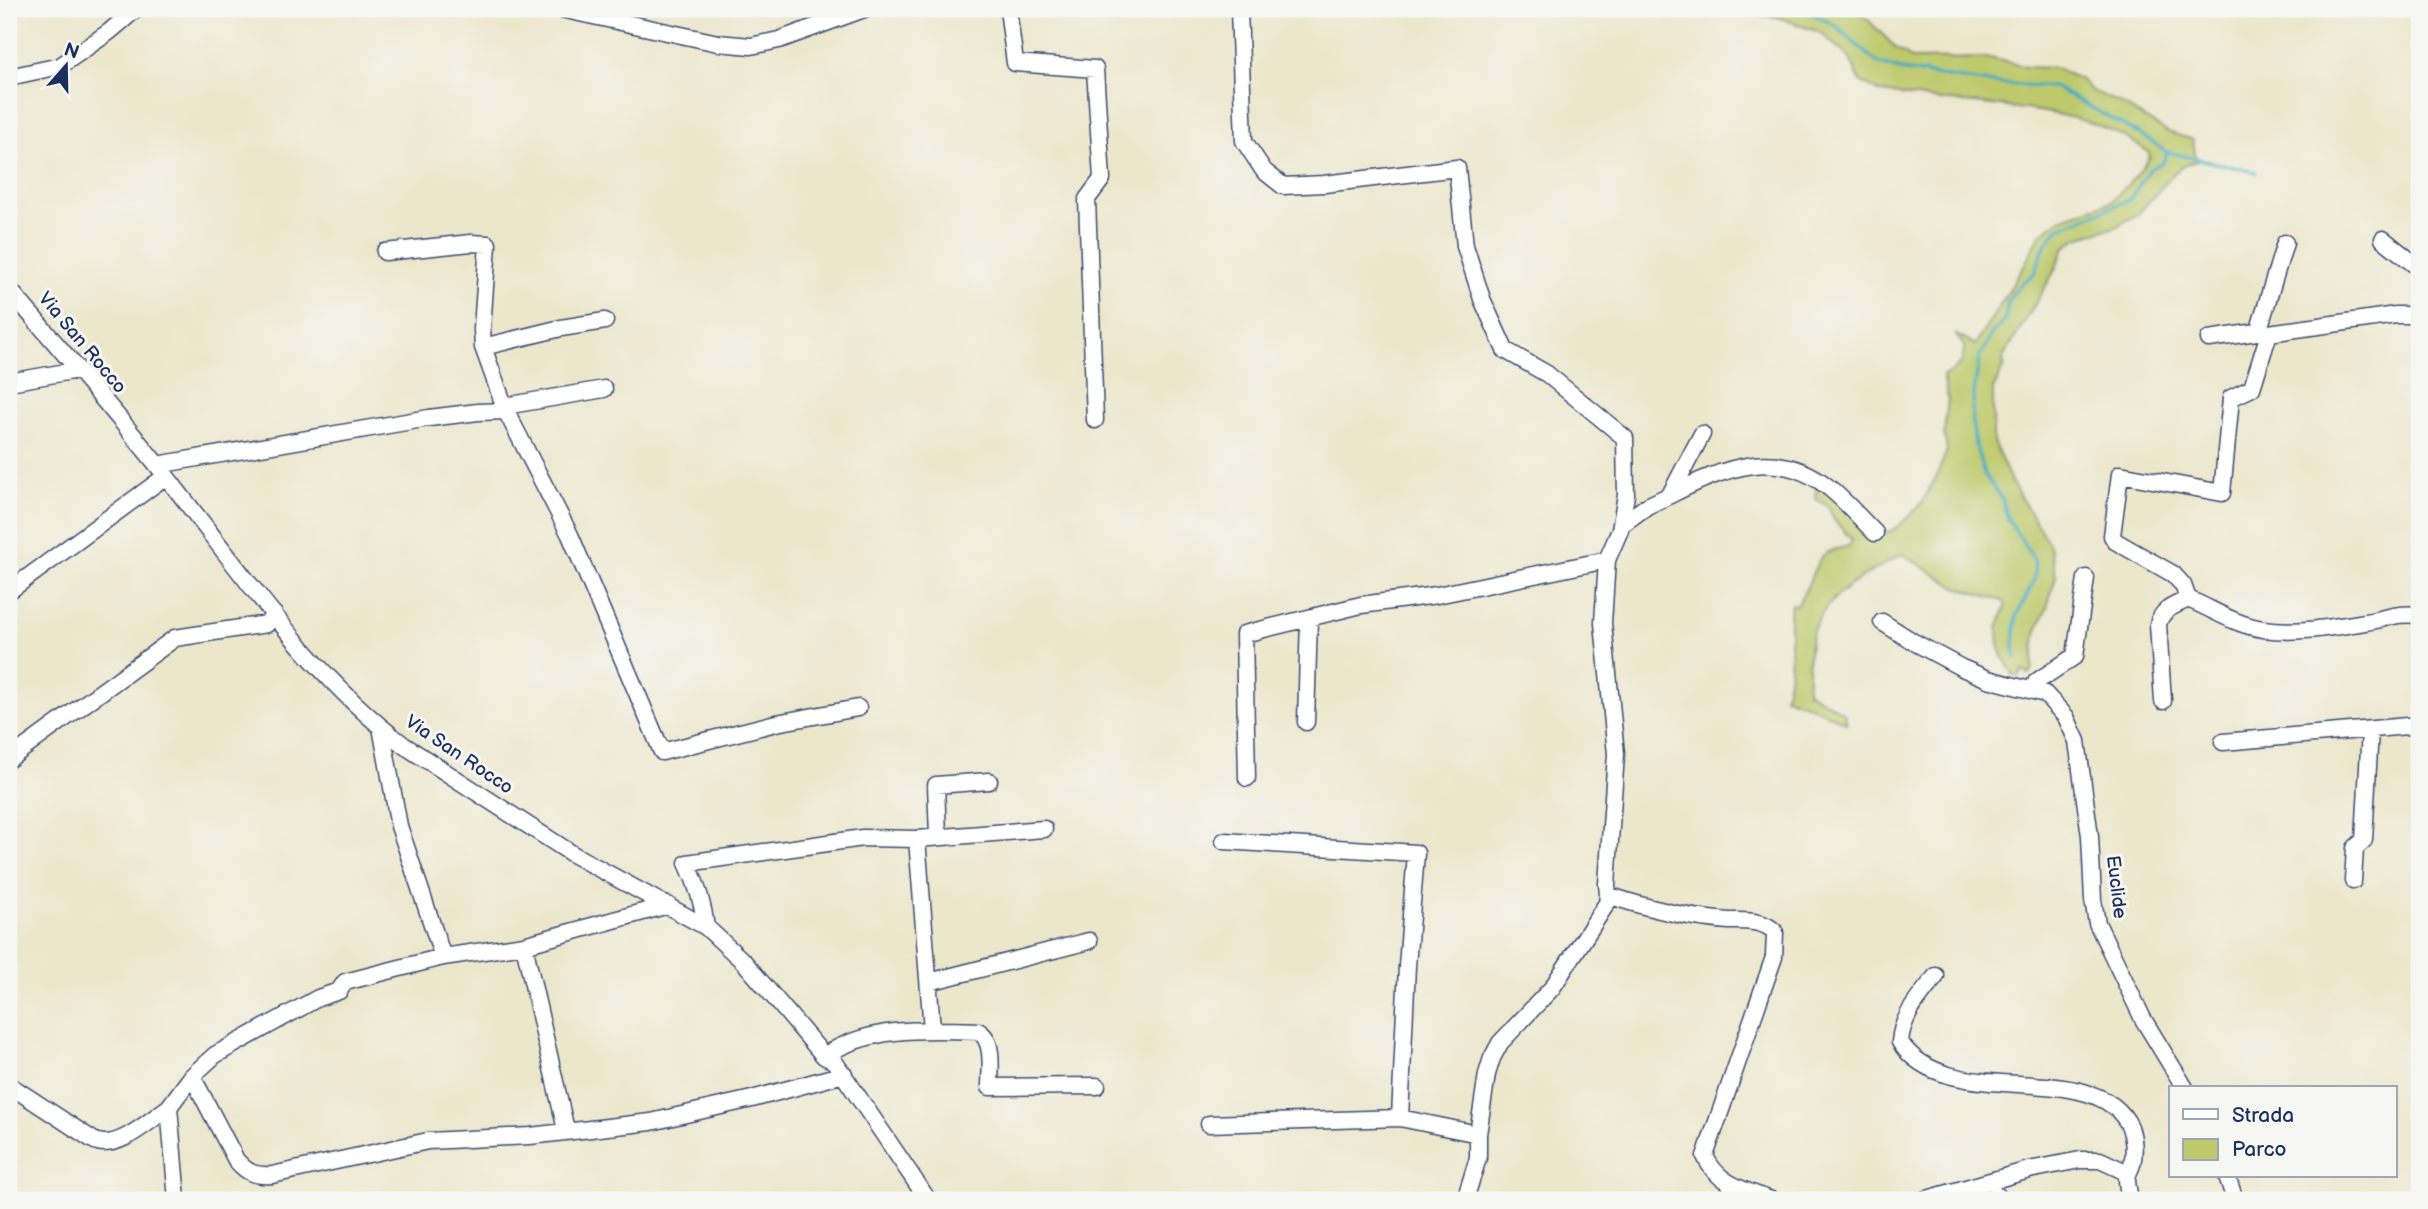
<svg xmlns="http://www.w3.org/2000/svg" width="2428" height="1209" viewBox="0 0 2428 1209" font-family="'Balsamiq Sans',sans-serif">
  <rect width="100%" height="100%" fill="#f6f6f2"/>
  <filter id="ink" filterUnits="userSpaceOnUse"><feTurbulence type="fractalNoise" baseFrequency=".0143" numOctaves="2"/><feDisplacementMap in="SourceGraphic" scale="14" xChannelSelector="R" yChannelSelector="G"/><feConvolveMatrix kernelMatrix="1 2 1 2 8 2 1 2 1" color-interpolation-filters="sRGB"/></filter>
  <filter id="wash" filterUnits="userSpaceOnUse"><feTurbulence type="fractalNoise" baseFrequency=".00686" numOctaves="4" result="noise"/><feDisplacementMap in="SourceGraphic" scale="28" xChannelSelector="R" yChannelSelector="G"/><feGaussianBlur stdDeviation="1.57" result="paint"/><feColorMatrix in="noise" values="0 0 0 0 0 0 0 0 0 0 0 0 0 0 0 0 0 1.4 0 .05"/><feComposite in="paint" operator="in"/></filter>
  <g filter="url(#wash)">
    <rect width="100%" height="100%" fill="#ece6cb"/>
    <path fill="#bdc96b" stroke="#6c7c64" stroke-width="2" d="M 1719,9 L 1857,9 L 1896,48 L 1913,59 L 1990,58 L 2026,67 L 2055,68 L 2081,80 L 2092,91 L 2119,103 L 2168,132 L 2193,140 L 2196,161 L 2183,166 L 2174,173 L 2138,214 L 2115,227 L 2077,238 L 2064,248 L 2055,270 L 2003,358 L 2004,367 L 1993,389 L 1993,442 L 2012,483 L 2050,546 L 2056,576 L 2047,607 L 2036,633 L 2032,672 L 2029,674 L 2023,671 L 2019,676 L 2014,676 L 2003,657 L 1999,644 L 1998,628 L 2006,605 L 2003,601 L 1956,587 L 1902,554 C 1866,575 1818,597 1810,642 C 1807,658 1809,675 1807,691 L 1844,713 L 1847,723 L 1803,703 L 1784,697 C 1796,670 1787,634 1791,604 L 1797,605 C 1801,597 1807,589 1810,580 C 1820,555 1822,551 1849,546 L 1852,540 L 1834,520 L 1829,507 L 1816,499 L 1816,481 L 1878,535 L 1893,530 L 1911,515 L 1923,501 L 1937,475 L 1947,450 L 1944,432 L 1948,399 L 1943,376 C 1960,369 1964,363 1964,346 L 1955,334 L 1975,345 L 2024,266 L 2040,235 L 2060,219 L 2112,201 L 2137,175 L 2150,157 L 2149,153 C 2081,98 1961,109 1878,91 L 1860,81 L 1849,57 L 1821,33 L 1778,17 L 1734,13 Z"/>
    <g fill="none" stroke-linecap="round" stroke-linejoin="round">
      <path stroke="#3caabb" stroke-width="3.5" d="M 1802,9 L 1833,24 L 1878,63 L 1900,70 L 1990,83 L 2054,87 L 2148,139 L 2167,152 L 2256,172
        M 2016,658 L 2014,645 L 2016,617 L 2034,581 L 2035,571 L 2034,560 L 2008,519 L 2002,499 L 1984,474 L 1974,440 L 1972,409 L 1979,358 L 1992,334 L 2005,320 L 2008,300 L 2023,282 L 2034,274 L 2046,243 L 2059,228 L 2129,200 L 2150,169 L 2163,163 L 2167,152"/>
    </g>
  </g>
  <g filter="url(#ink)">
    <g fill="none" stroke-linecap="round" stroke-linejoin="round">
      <g stroke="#3a4a6e" stroke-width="19">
        <path id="minor" d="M 561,9 L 718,43 L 751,46 L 779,40 L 864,9
          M 1008,9 L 1015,63 L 1095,69 L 1102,179 L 1087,199 L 1095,420
          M 1239,9 L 1244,141 L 1264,171 L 1283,186 L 1324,184 L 1457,168 L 1465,246 L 1482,299 L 1505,350 L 1547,374 L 1625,438 L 1626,495 L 1620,530 L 1607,560 L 1603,623 L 1616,754 L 1607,884 L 1608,895 C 1649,909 1686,918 1729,921 C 1745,921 1764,920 1775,932 L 1774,957 L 1705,1156 C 1717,1184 1744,1190 1771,1200
          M 9,77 L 60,66 L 109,32 L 136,9
          M 2383,239 L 2419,268
          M 2285,243 L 2260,326 L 2263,331 L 2269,333 L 2396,315 L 2419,315
          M 385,252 L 471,243 L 488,244 L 482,329 L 483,347 L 506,411 L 570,535 L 662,752 L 776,723 L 858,708
          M 9,289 C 65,355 123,420 176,489 C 246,578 313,677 405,746 L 574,855 L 706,927 L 745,963 L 824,1056 L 834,1061 L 928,1200
          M 2209,339 L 2263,331
          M 483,347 L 561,328 L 605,321
          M 9,382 L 78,370
          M 505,406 L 604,389
          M 157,465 L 429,418 L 478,412 L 506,411
          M 1670,495 C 1724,468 1780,444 1833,491 C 1848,504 1861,519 1875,533
          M 1621,525 L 1647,506 L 1670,495 L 1702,434
          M 9,591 L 166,476
          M 2188,599 L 2183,585 L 2173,574 L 2115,541 L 2112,536 L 2120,474 L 2222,493 L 2231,398 L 2252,388 L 2269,333
          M 1882,622 L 1912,641 L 1962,668 L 1988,679 L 2045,694 L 2066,717 L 2077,741 L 2090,836 L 2093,900 L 2097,923 L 2143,1019 L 2185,1088
          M 2034,690 L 2036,682 L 2075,656 L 2086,578
          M 2163,701 L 2158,624 C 2162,609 2174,606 2188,599 C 2213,609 2235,625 2263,629 C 2298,634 2336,627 2371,621 C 2392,617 2397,613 2419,615
          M 1306,722 L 1309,618
          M 381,727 L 399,826 L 443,957
          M 2223,742 L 2419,725
          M 9,759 L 175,638 L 267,624 L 274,614
          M 1247,778 L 1244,634 L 1361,605 L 1437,595 L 1607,560
          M 938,836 L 936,785 L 989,781
          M 917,839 L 932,1029
          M 1224,841 L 1416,853 L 1407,966 L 1400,1118
          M 2353,881 L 2355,848 L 2364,840 L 2370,730
          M 706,927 C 703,903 697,884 687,863 L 863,838 L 917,839 L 1044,829
          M 524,945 L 566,1130
          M 1936,976 C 1920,997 1902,1015 1900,1042 C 1947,1115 2095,1053 2130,1127 C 2134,1138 2135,1153 2132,1164 C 2131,1170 2127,1173 2127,1179 C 2127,1186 2129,1193 2130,1200
          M 929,982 L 1089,941
          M 824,1056 C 869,1026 926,1029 978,1031 C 995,1040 990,1070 990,1087 L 1097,1086
          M 192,1076 L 236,1160 C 247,1173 255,1176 272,1175 L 428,1141 L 530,1136 L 651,1122 L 752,1099 L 844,1074
          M 9,1085 L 93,1140 C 116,1153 150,1120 169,1107
          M 1209,1124 L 1400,1118 L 1478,1134
          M 2227,1176 L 2235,1200
          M 177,1200 L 169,1107 L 192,1076 L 215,1055 L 318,998 L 339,991 L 345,982 L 443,957 L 524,945 L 668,905
          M 1465,1200 L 1478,1158 L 1478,1134 L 1487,1074 L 1492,1058 L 1500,1043 L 1552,988 L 1607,903 L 1608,895
          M 1924,1200 L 2029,1170 L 2080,1160 L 2100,1160 L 2128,1173
          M 1996,1200 L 1997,1195"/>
      </g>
      <use href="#minor" stroke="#fff" stroke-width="16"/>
    </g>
  </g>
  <g text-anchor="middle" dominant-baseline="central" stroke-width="6" stroke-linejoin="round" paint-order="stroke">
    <g font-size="19" fill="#1b2f5e" stroke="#f6f6f2">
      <text transform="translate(82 343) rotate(50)">Via San Rocco</text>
      <text transform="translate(459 755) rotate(34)">Via San Rocco</text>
      <text transform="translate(2116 887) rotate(83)">Euclide</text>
    </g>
  </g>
  <rect width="2428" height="1209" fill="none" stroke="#f6f6f2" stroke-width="35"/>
  <rect x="2169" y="1086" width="228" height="91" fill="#f6f6f2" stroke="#9ea6b7" stroke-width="2"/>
  <rect x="2183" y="1109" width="35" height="10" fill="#ffffff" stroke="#9ea6b7" stroke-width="2"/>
  <text x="2232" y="1122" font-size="21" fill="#1b2f5e">Strada</text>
  <rect x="2183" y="1139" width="35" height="21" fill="#bdc96b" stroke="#9ea6b7" stroke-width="2"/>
  <text x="2232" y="1156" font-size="21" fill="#1b2f5e">Parco</text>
  <g transform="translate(66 66) rotate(20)" stroke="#f6f6f2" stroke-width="5" paint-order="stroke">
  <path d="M0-5L12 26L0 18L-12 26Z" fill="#1b2f5e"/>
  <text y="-10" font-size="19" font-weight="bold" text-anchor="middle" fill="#1b2f5e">N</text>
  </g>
</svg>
